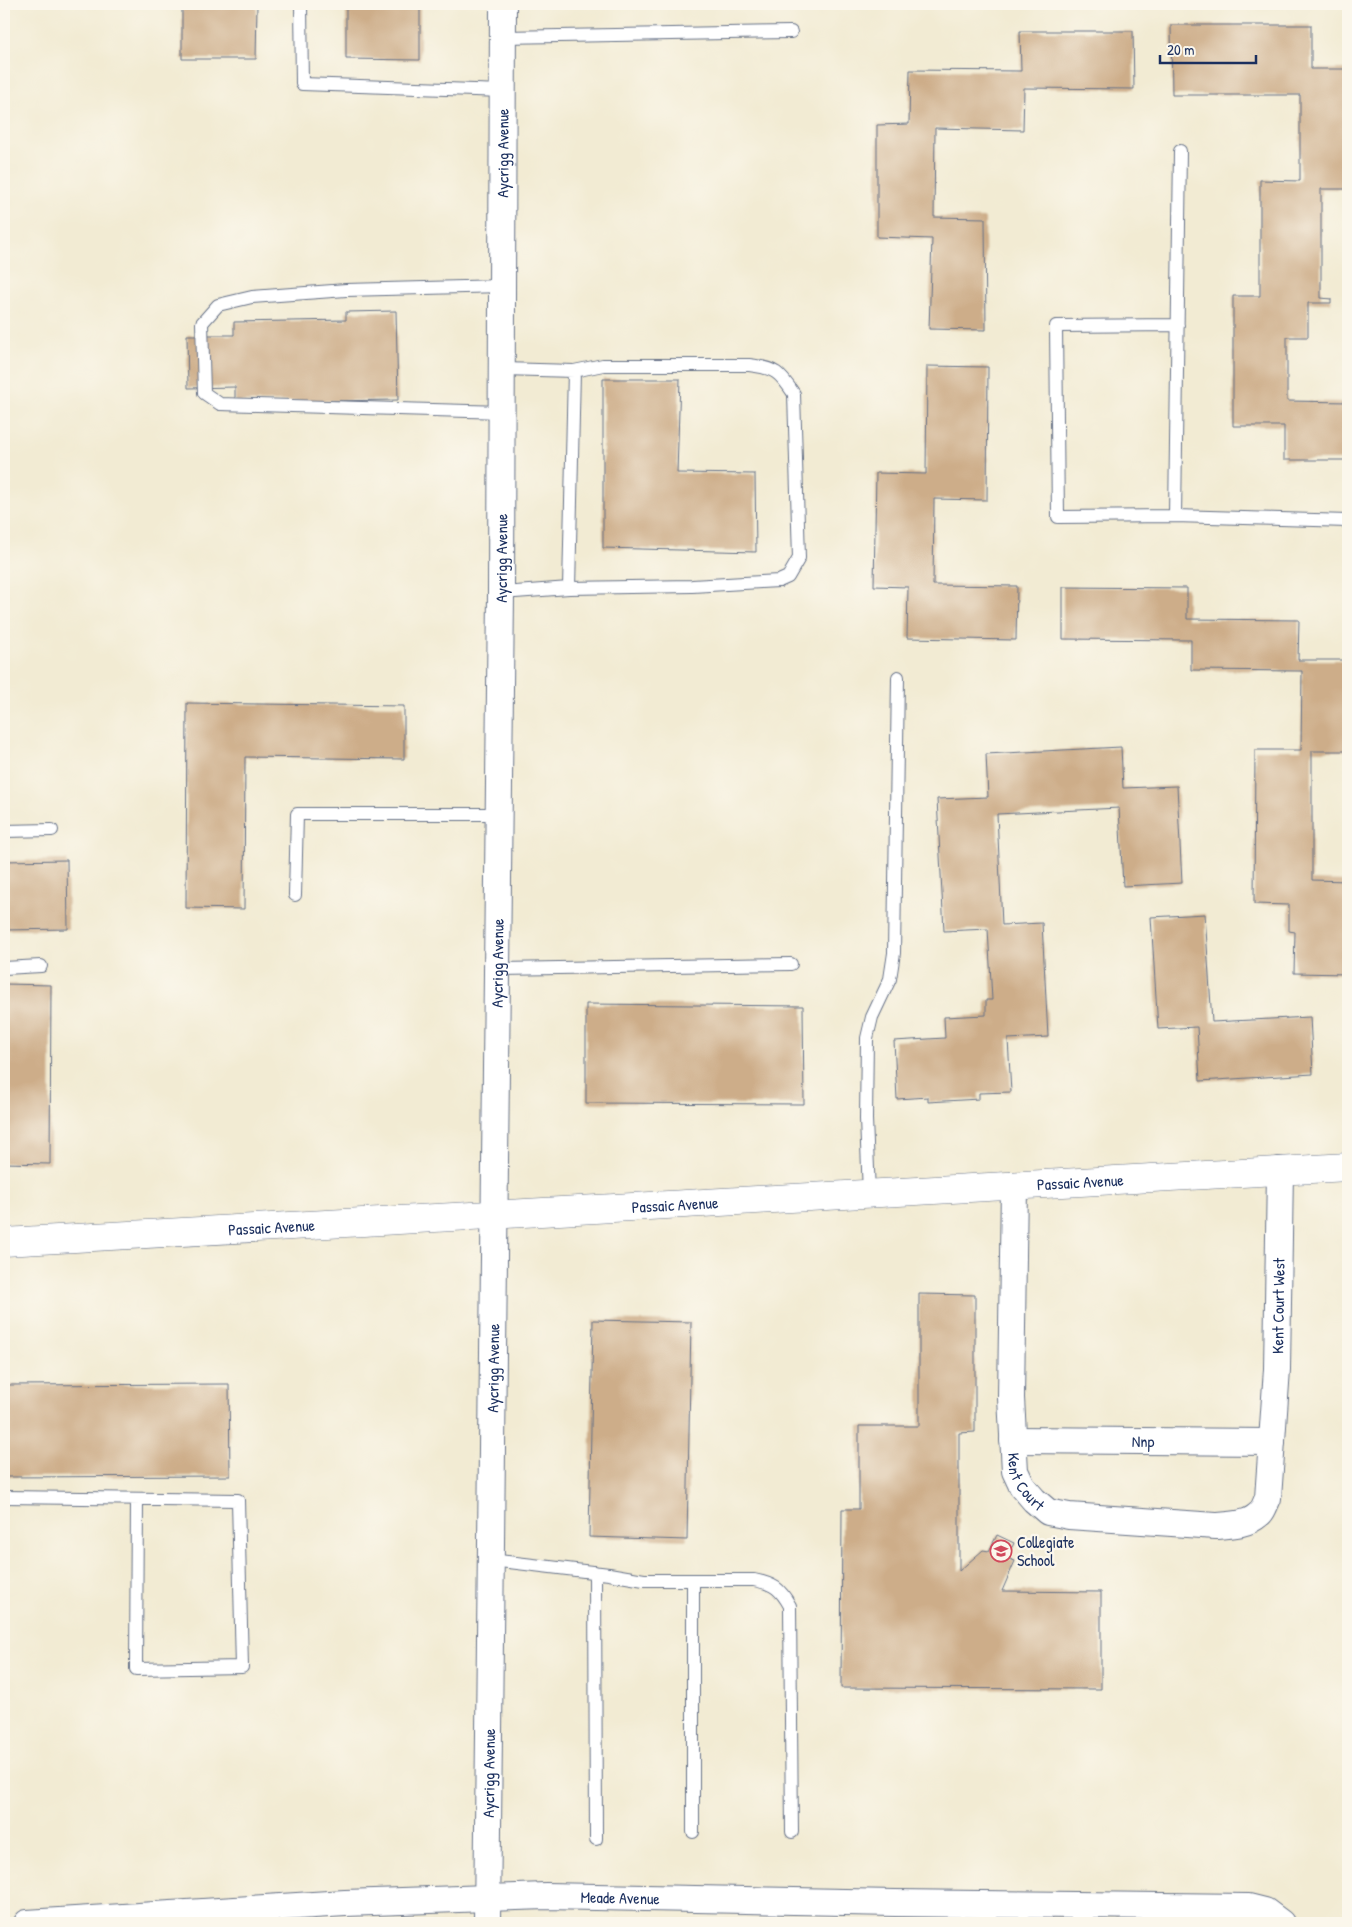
<svg xmlns="http://www.w3.org/2000/svg" width="1352" height="1927" viewBox="0 0 1352 1927" font-family="'Patrick Hand',sans-serif">
  <rect width="100%" height="100%" fill="#fbf7ec"/>
  <filter id="ink" filterUnits="userSpaceOnUse"><feTurbulence type="fractalNoise" baseFrequency=".02" numOctaves="2"/><feDisplacementMap in="SourceGraphic" scale="10" xChannelSelector="R" yChannelSelector="G"/><feConvolveMatrix kernelMatrix="1 2 1 2 8 2 1 2 1" color-interpolation-filters="sRGB"/></filter>
  <filter id="wash" filterUnits="userSpaceOnUse"><feTurbulence type="fractalNoise" baseFrequency=".0096" numOctaves="4" result="noise"/><feDisplacementMap in="SourceGraphic" scale="20" xChannelSelector="R" yChannelSelector="G"/><feGaussianBlur stdDeviation="1.12" result="paint"/><feColorMatrix in="noise" values="0 0 0 0 0 0 0 0 0 0 0 0 0 0 0 0 0 1.4 0 .05"/><feComposite in="paint" operator="in"/></filter>
  <g filter="url(#wash)">
    <rect width="100%" height="100%" fill="#f2ebd3"/>
    <g id="blocks">
      <path fill="#cdad89" d="M 182,4 L 257,4 L 256,59 L 182,59 Z
        M 346,4 L 420,4 L 420,60 L 346,59 Z
        M 1171,25 L 1311,25 L 1311,69 L 1348,69 L 1348,189 L 1321,189 L 1321,298 L 1331,299 L 1331,303 L 1308,303 L 1308,337 L 1287,337 L 1287,401 L 1348,402 L 1348,460 L 1284,460 L 1284,426 L 1233,426 L 1233,296 L 1260,296 L 1260,180 L 1300,181 L 1300,95 L 1172,95 Z
        M 1020,31 L 1133,31 L 1134,89 L 1024,88 L 1023,130 L 935,128 L 934,217 L 985,218 L 986,330 L 929,329 L 932,239 L 877,237 L 877,125 L 909,124 L 910,70 L 1021,71 Z
        M 396,311 L 398,400 L 235,402 L 235,387 L 188,388 L 187,335 L 234,335 L 234,322 L 346,320 L 346,312 Z
        M 927,366 L 988,367 L 987,500 L 934,499 L 933,585 L 1017,586 L 1016,640 L 907,638 L 908,587 L 874,586 L 876,473 L 926,474 Z
        M 603,379 L 680,379 L 677,473 L 755,474 L 756,552 L 603,548 Z
        M 1063,587 L 1187,588 L 1187,619 L 1299,620 L 1298,660 L 1348,660 L 1348,751 L 1312,751 L 1312,880 L 1348,881 L 1348,974 L 1294,973 L 1295,932 L 1289,931 L 1289,905 L 1254,904 L 1255,750 L 1301,750 L 1302,671 L 1191,670 L 1191,640 L 1063,639 Z
        M 187,703 L 404,706 L 404,759 L 245,757 L 244,909 L 186,908 Z
        M 1121,747 L 1123,788 L 1177,786 L 1182,883 L 1123,886 L 1119,808 L 997,814 L 1002,925 L 1042,923 L 1048,1037 L 1008,1039 L 1011,1092 L 979,1093 L 979,1099 L 928,1102 L 928,1097 L 897,1099 L 894,1041 L 945,1038 L 944,1017 L 986,1015 L 986,1000 L 992,1000 L 988,929 L 944,931 L 937,799 L 988,797 L 986,754 Z
        M 67,860 L 68,929 L 4,930 L 4,861 Z
        M 1205,914 L 1212,1022 L 1310,1017 L 1313,1074 L 1200,1081 L 1197,1027 L 1158,1029 L 1151,917 Z
        M 4,984 L 51,985 L 50,1164 L 4,1163 Z
        M 586,1004 L 803,1006 L 804,1104 L 586,1103 Z
        M 919,1294 L 975,1295 L 975,1432 L 959,1433 L 959,1571 L 983,1550 L 989,1551 L 997,1535 L 1014,1543 L 1007,1558 L 1015,1561 L 1002,1591 L 1101,1592 L 1101,1689 L 841,1688 L 842,1509 L 859,1509 L 859,1426 L 919,1426 Z
        M 593,1320 L 691,1322 L 687,1540 L 589,1537 Z
        M 229,1384 L 230,1476 L 4,1477 L 4,1385 Z"/>
    </g>
  </g>
  <g filter="url(#ink)">
    <use href="#blocks" fill-opacity="0" stroke="#667187" stroke-width="1"/>
    <g fill="none" stroke-linecap="round" stroke-linejoin="round">
      <g stroke="#667187" stroke-width="14">
        <path id="service" d="M 301,4 L 302,84 L 503,91
          M 503,37 L 791,32
          M 1180,151 L 1175,516 L 1348,521
          M 503,412 L 220,404 L 204,393 L 202,323 L 218,305 L 252,297 L 346,290 L 503,286
          M 1175,516 L 1058,517 L 1056,326 L 1178,325
          M 569,588 L 692,586 L 779,581 L 788,577 L 799,558 L 794,394 C 780,373 776,368 749,365 L 603,365 L 574,371
          M 501,593 L 569,588 L 574,371 L 503,369
          M 4,831 L 52,830
          M 295,895 L 297,814 L 499,814
          M 4,968 L 41,966
          M 497,969 L 791,964
          M 869,1194 L 866,1119 L 867,1038 L 872,1017 L 890,979 L 894,953 L 898,677
          M 4,1497 L 238,1500 L 242,1667 L 136,1669 L 137,1499
          M 491,1560 L 609,1574 L 644,1580 L 754,1580 C 774,1584 780,1588 790,1606 L 792,1832
          M 595,1572 L 596,1839
          M 693,1832 L 693,1580"/>
      </g>
      <g stroke="#667187" stroke-width="28">
        <g id="minor">
          <path id="s1" d="M 1014,1185 L 1011,1398 L 1015,1471 L 1022,1486 L 1034,1500 L 1048,1512 L 1069,1516 L 1216,1526 C 1230,1525 1247,1525 1258,1515 C 1263,1512 1265,1504 1268,1498 L 1277,1369 L 1280,1170"/>
          <path id="s2" d="M 1013,1440 L 1272,1442"/>
          <path id="s3" d="M 27,1923 L 345,1903 L 546,1896 L 895,1903 L 1249,1907 L 1265,1911 L 1281,1923"/>
          <path id="s4" d="M 487,1923 L 501,593 L 503,4"/>
        </g>
      </g>
      <g stroke="#667187" stroke-width="29">
        <g id="tertiary">
          <path id="s5" d="M 4,1242 L 1348,1167"/>
        </g>
      </g>
      <use href="#service" stroke="#fff" stroke-width="12"/>
      <use href="#minor" stroke="#fff" stroke-width="26"/>
      <use href="#tertiary" stroke="#fff" stroke-width="28"/>
    </g>
  </g>
  <defs>
    <g id="school-ring" transform="scale(1.125)"><circle r="9.5" fill="#fbf7ec" stroke="#d1495b" stroke-width="1.5"/><path d="M0-5L7-2L0 1L-7-2ZM-4 1L0 2.5L4 1V4Q0 6-4 4Z" fill="#d1495b"/></g>
  </defs>
  <g fill-rule="evenodd">
    <use href="#school-ring" x="1001" y="1551"/>
  </g>
  <g text-anchor="middle" dominant-baseline="central" stroke-width="4.5" stroke-linejoin="round" paint-order="stroke">
    <g font-size="16" fill="#1b2f5e" stroke="#fbf7ec">
      <text stroke="none"><textPath href="#s4" startOffset="1770">Aycrigg Avenue</textPath></text>
      <text stroke="none"><textPath href="#s4" startOffset="1365">Aycrigg Avenue</textPath></text>
      <text stroke="none"><textPath href="#s4" startOffset="960">Aycrigg Avenue</textPath></text>
      <text stroke="none"><textPath href="#s5" startOffset="1078">Passaic Avenue</textPath></text>
      <text stroke="none"><textPath href="#s5" startOffset="672">Passaic Avenue</textPath></text>
      <text stroke="none"><textPath href="#s5" startOffset="268">Passaic Avenue</textPath></text>
      <text stroke="none"><textPath href="#s1" startOffset="765">Kent Court West</textPath></text>
      <text stroke="none"><textPath href="#s4" startOffset="555">Aycrigg Avenue</textPath></text>
      <text stroke="none"><textPath href="#s2" startOffset="130">Nnp</textPath></text>
      <text stroke="none"><textPath href="#s1" startOffset="300">Kent Court</textPath></text>
      <text stroke="none"><textPath href="#s4" startOffset="150">Aycrigg Avenue</textPath></text>
      <text stroke="none"><textPath href="#s3" startOffset="594">Meade Avenue</textPath></text>
    </g>
    <g font-size="16" fill="#1b2f5e" stroke="#fbf7ec" text-anchor="start">
      <text x="1017" y="1542">Collegiate<tspan x="1017" dy="18">School</tspan></text>
    </g>
  </g>
  <rect width="1352" height="1927" fill="none" stroke="#fbf7ec" stroke-width="20"/>
  <path d="M1160 55v8h96v-8" fill="none" stroke="#1b2f5e" stroke-width="2.5"/>
  <text x="1167" y="55" font-size="15" fill="#1b2f5e" stroke="#fbf7ec" stroke-width="4" paint-order="stroke">20 m</text>
</svg>
